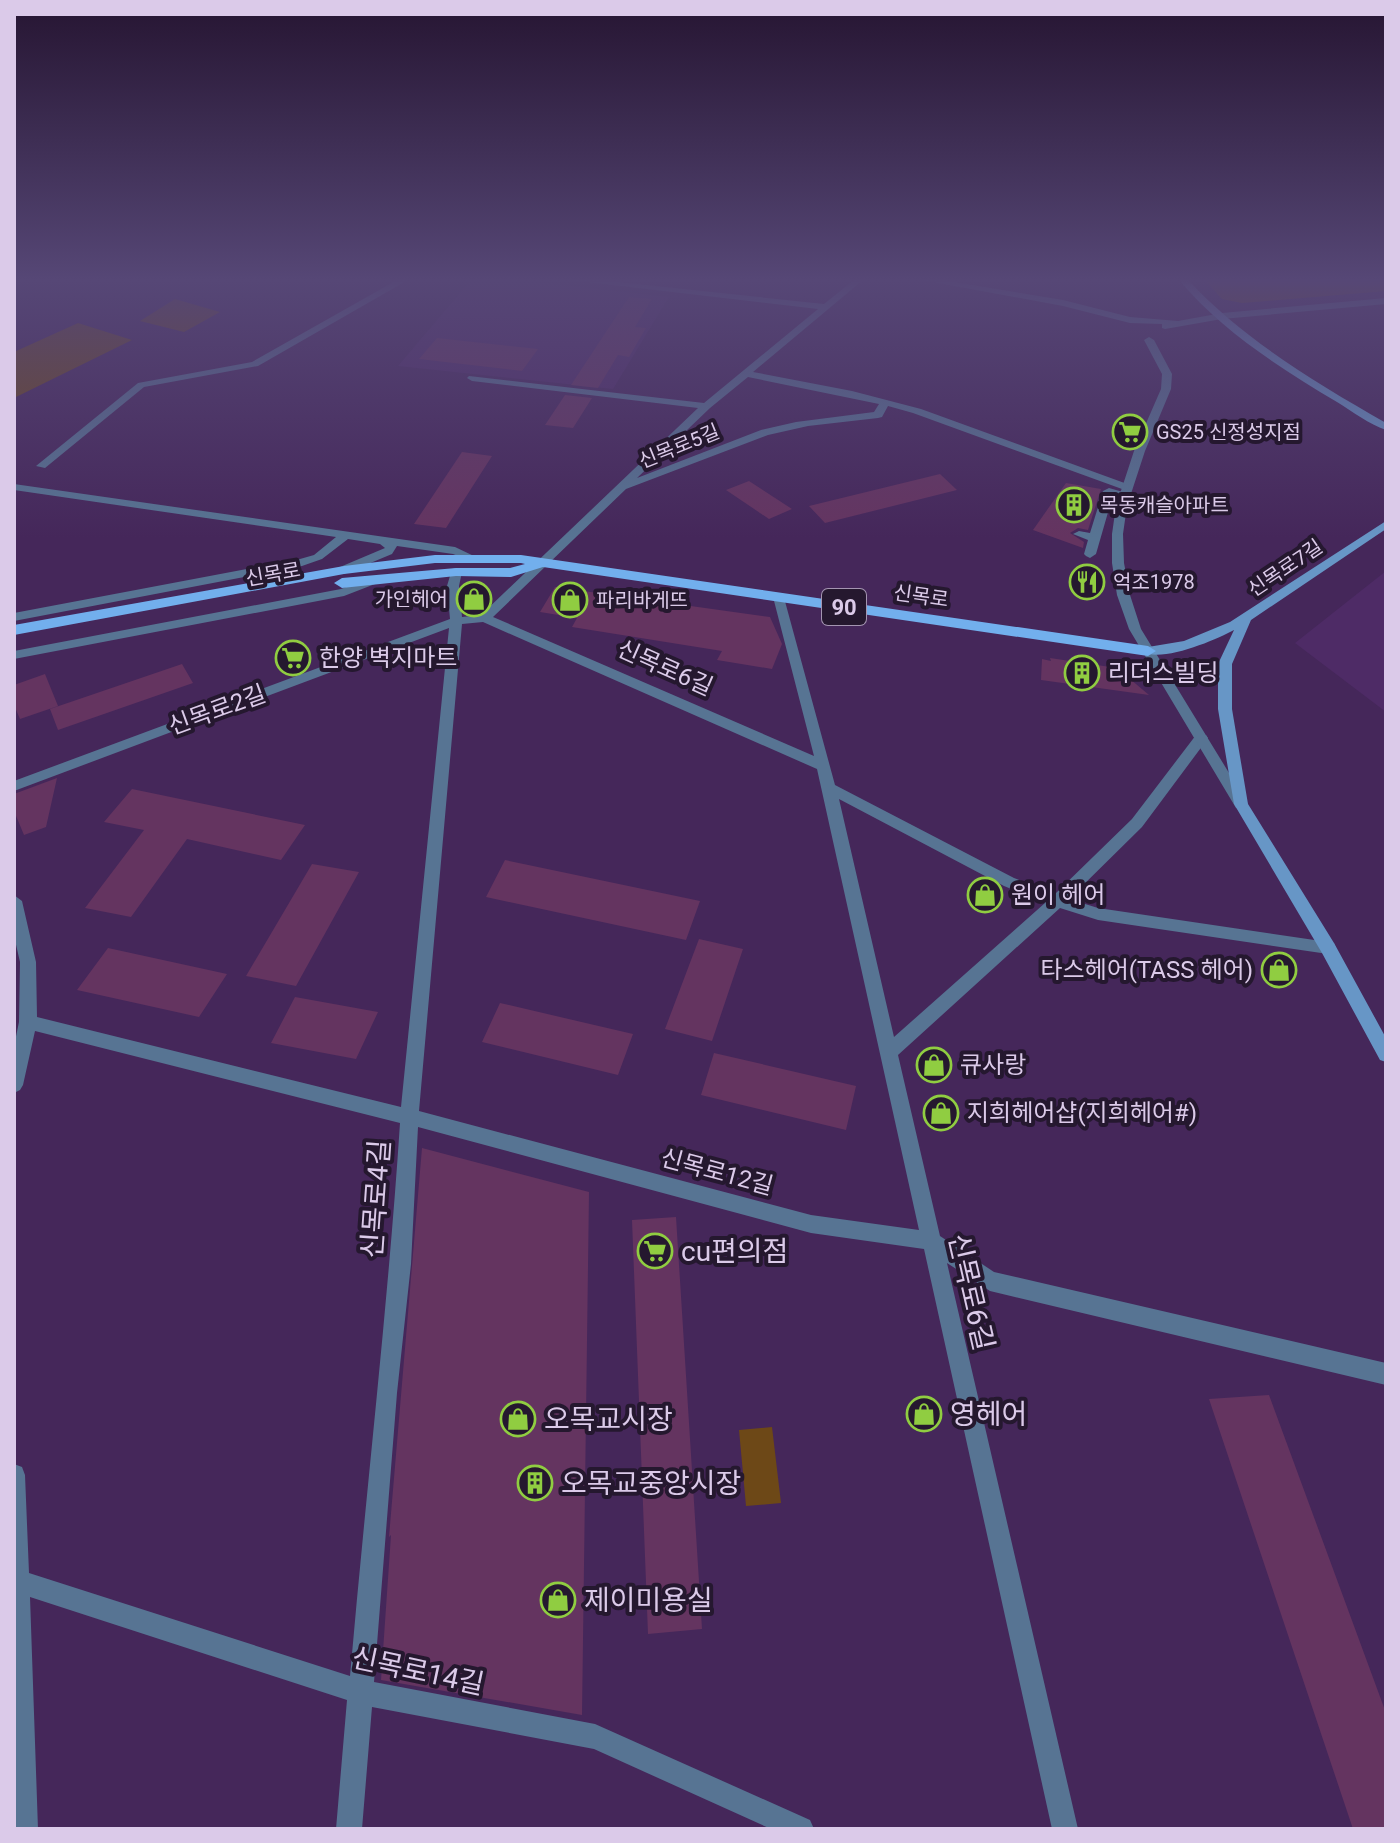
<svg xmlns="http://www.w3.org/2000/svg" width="1400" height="1843" viewBox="0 0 1400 1843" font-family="Roboto,'Noto Sans KR',sans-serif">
  <rect width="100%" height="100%" fill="#45275a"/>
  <path fill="#4e2b66" d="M 471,280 L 520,280 L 669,297 L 613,389 L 398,366 Z
    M 1386,571 L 1386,712 L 1295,643 Z"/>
  <path fill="#6d4817" d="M 1205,280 L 1386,280 L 1386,291 L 1242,303 L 1222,299 Z
    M 175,299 L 220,312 L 184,332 L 140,321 Z
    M 78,323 L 132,340 L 14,398 L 14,352 Z
    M 772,1427 L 781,1503 L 746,1506 L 739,1430 Z"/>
  <path fill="#643460" d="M 629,297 L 652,299 L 635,327 L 646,328 L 629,357 L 618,355 L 598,388 L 571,385 Z
    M 437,338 L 538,349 L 522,371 L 419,359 Z
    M 565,395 L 592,398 L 573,428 L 545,425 Z
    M 462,452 L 492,456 L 446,528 L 414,524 Z
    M 940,474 L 957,490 L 825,523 L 809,506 Z
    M 749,481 L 792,509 L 769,519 L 726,490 Z
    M 1066,483 L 1101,489 L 1088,530 L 1078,528 L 1070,533 L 1084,542 L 1083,548 L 1033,530 Z
    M 555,587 L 770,617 L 782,644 L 772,669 L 717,660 L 722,651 L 572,627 L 577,618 L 540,612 Z
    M 1050,658 L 1117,668 L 1149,695 L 1041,680 L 1042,659 L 1051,661 Z
    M 182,664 L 193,683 L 58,730 L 50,709 Z
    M 45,674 L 58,706 L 20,719 L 14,705 L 14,685 Z
    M 57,778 L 46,827 L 24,835 L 14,811 L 14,794 Z
    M 132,789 L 305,825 L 281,860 L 187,839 L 131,917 L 85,908 L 144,830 L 104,822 Z
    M 505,860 L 700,901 L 686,940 L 486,897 Z
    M 312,864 L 359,872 L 296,986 L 246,976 Z
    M 699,939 L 743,949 L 712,1041 L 665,1029 Z
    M 108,948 L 227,974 L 199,1017 L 77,990 Z
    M 295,997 L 378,1012 L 356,1059 L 271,1043 Z
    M 500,1003 L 633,1034 L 618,1075 L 482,1042 Z
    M 714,1053 L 856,1086 L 846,1130 L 701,1095 Z
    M 422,1148 L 589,1192 L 582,1715 L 381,1680 L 391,1535 L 389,1537 Z
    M 676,1217 L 702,1629 L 648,1634 L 632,1220 Z
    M 1269,1395 L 1386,1713 L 1386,1829 L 1353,1829 L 1209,1399 Z"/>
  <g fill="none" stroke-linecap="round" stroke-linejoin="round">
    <path fill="#577493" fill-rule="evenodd" d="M 397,280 L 408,280 L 258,366 L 144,387 L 45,468 L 36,466 L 138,383 L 252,362 Z
      M 570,280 L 599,280 L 824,304 L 854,280 L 863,280 L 753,372 L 852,391 L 921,409 L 1130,485 L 1130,489 L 1122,489 L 913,413 L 888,406 L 882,417 L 878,418 L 808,426 L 768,435 L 626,489 L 493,617 L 814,756 L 773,597 L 779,593 L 783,594 L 835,785 L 1014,878 L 1055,894 L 1132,819 L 1196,735 L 1206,735 L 1208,738 L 1206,741 L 1142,827 L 1069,899 L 1098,908 L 1328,942 L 1334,943 L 1336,948 L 1334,953 L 1328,954 L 1098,920 L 1060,908 L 898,1055 L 940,1236 L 994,1272 L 1386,1363 L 1386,1385 L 990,1291 L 947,1263 L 1078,1829 L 1052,1829 L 924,1249 L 811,1233 L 418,1127 L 411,1264 L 397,1393 L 374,1682 L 595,1724 L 810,1820 L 814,1829 L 771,1829 L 594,1749 L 372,1707 L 362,1829 L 336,1829 L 347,1700 L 30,1597 L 38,1829 L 14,1829 L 14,1464 L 22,1467 L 25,1475 L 29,1573 L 350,1676 C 366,1491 388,1307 400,1123 L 35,1031 L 23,1085 L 20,1090 L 14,1093 L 14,1046 L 19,1022 L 20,962 L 14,936 L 14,895 L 22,901 L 36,962 L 37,1017 L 401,1107 L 449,628 L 14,791 L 14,781 L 450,619 L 447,586 L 452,569 L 456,568 L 462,572 L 459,586 L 462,617 L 481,615 L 698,408 L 472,381 L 467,378 L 469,376 L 704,403 L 818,309 ZM 748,377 L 879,404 L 874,412 L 796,422 L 761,430 L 637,478 L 710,408 ZM 483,622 L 817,769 L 919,1230 L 811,1215 L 419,1111 L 462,624 ZM 839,799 L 1004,886 L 1045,903 L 894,1037 Z
      M 14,484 L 455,547 L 476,557 L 470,561 L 453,554 L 397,546 L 392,554 L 344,574 L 340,573 L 340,567 L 385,548 L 380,544 L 348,539 L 322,559 L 302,566 L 14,621 L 14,613 L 300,559 L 314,555 L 336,537 L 14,490 Z
      M 1109,488 L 1130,494 L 1124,497 L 1113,495 L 1096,554 L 1090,558 L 1086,556 L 1084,554 L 1088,540 L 1073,534 L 1079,531 L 1090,533 L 1103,491 Z
      M 371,577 L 375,578 L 375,584 L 344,596 L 14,659 L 14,651 L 341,589 Z"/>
    <path fill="#577493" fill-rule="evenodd" d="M 922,280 L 942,280 L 1063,300 L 1130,317 L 1178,321 L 1222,313 L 1386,298 L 1386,304 L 1222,319 L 1165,329 L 1162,328 L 1162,324 L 1130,323 L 1063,306 Z
      M 1149,337 L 1154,340 L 1172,374 L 1171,389 L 1145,451 L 1127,506 L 1123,534 L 1124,563 L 1130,595 L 1141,629 L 1248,804 L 1241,809 L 1236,808 L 1129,629 L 1117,595 L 1112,563 L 1112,534 L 1116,506 L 1134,451 L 1161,389 L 1162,374 L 1144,340 Z"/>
    <path fill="#6796c6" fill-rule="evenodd" d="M 1179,280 L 1188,280 C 1244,340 1315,382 1386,423 L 1386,430 C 1369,424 1353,412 1337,402 C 1280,368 1222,331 1179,280 Z
      M 1386,521 L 1386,529 L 1251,620 L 1232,664 L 1232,709 L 1248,804 L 1334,943 L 1386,1038 L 1386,1062 L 1380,1060 L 1322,953 L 1234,804 L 1218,709 L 1218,664 L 1234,630 C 1216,640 1159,664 1142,651 L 1148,647 L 1184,641 L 1230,622 Z"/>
    <path fill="#72afed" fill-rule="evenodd" d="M 435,555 L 521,555 L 1148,646 L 1156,651 L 1148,656 L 543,567 L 511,577 L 456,576 L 342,588 L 334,583 L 342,578 L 456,568 L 510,568 L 525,564 L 521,563 L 435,563 L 344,574 L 14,635 L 14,625 L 344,566 Z"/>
  </g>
  <linearGradient id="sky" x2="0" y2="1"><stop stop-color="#261532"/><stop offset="0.52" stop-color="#564776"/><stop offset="1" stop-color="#564776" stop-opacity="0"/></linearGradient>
  <rect width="1400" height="538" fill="url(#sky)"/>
  <defs>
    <g id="supermarket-ring" transform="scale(1.8)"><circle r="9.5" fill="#25182f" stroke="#90cd41" stroke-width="1.5"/><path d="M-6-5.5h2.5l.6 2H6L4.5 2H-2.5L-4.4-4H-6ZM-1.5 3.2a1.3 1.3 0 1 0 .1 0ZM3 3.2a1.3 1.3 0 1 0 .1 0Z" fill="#90cd41"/></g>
    <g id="building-ring" transform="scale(1.8)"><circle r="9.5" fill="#25182f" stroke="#90cd41" stroke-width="1.5"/><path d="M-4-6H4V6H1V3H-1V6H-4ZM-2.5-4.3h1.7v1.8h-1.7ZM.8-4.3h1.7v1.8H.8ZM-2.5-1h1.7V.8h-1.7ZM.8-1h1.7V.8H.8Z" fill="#90cd41"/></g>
    <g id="restaurant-ring" transform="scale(1.8)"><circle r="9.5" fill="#25182f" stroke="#90cd41" stroke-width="1.5"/><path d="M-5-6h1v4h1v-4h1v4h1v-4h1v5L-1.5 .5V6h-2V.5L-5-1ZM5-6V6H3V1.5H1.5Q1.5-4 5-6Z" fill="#90cd41"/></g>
    <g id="shop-ring" transform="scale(1.8)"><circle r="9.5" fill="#25182f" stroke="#90cd41" stroke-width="1.5"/><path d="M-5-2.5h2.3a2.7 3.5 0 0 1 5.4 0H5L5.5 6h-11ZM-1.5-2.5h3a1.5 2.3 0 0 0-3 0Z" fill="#90cd41"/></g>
  </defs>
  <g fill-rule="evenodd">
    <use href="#supermarket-ring" x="1130" y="432"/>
    <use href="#building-ring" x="1074" y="505"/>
    <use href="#restaurant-ring" x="1087" y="582"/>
    <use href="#shop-ring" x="474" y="599"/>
    <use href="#shop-ring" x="570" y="600"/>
    <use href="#supermarket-ring" x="293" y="658"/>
    <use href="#building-ring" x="1082" y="673"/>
    <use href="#shop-ring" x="985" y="895"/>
    <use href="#shop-ring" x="1279" y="970"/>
    <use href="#shop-ring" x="934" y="1065"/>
    <use href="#shop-ring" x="941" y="1113"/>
    <use href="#supermarket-ring" x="655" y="1251"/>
    <use href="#shop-ring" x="924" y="1414"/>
    <use href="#shop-ring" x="518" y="1419"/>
    <use href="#building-ring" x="535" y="1483"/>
    <use href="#shop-ring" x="558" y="1600"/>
  </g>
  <g text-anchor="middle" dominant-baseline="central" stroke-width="8" stroke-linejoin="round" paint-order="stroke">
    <g font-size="20" fill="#dbcae9" stroke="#25182f" text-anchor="start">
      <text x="1156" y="432">GS25 신정성지점</text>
      <text x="1100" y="505">목동캐슬아파트</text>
      <text x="1113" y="582">억조1978</text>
      <text x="448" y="599" text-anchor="end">가인헤어</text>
      <text x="596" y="600">파리바게뜨</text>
    </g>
    <g font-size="20" fill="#dbcae9" stroke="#25182f">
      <text transform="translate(679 446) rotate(-22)">신목로5길</text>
      <text transform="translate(1285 568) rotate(-34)">신목로7길</text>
      <text transform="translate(273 574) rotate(-10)">신목로</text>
      <text transform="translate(921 596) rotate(8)">신목로</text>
    </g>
    <rect fill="#25182f" stroke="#a495b1" stroke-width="2" x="822" y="589" width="44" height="36" rx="6"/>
    <g font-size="22" font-weight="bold" fill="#dbcae9">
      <text x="844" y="607">90</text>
    </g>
    <g font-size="24" fill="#dbcae9" stroke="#25182f" text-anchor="start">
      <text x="319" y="658">한양 벽지마트</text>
      <text x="1108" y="673">리더스빌딩</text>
      <text x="1011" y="895">원이 헤어</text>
      <text x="1253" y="970" text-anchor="end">타스헤어(TASS 헤어)</text>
      <text x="960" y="1065">큐사랑</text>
      <text x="967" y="1113">지희헤어샵(지희헤어#)</text>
    </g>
    <g font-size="24" fill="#dbcae9" stroke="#25182f">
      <text transform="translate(665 668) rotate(24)">신목로6길</text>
      <text transform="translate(217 710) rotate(-20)">신목로2길</text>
      <text transform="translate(717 1172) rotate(15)">신목로12길</text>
    </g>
    <g font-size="28" fill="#dbcae9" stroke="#25182f">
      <text transform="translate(376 1199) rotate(-86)">신목로4길</text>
      <text transform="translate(971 1292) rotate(77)">신목로6길</text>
      <text transform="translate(418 1671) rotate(12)">신목로14길</text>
    </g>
    <g font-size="28" fill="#dbcae9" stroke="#25182f" text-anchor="start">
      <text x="681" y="1251">cu편의점</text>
      <text x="950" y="1414">영헤어</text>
      <text x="544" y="1419">오목교시장</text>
      <text x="561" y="1483">오목교중앙시장</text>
      <text x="584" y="1600">제이미용실</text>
    </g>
  </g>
  <rect width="1400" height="1843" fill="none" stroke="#dbcae9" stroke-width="32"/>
</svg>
